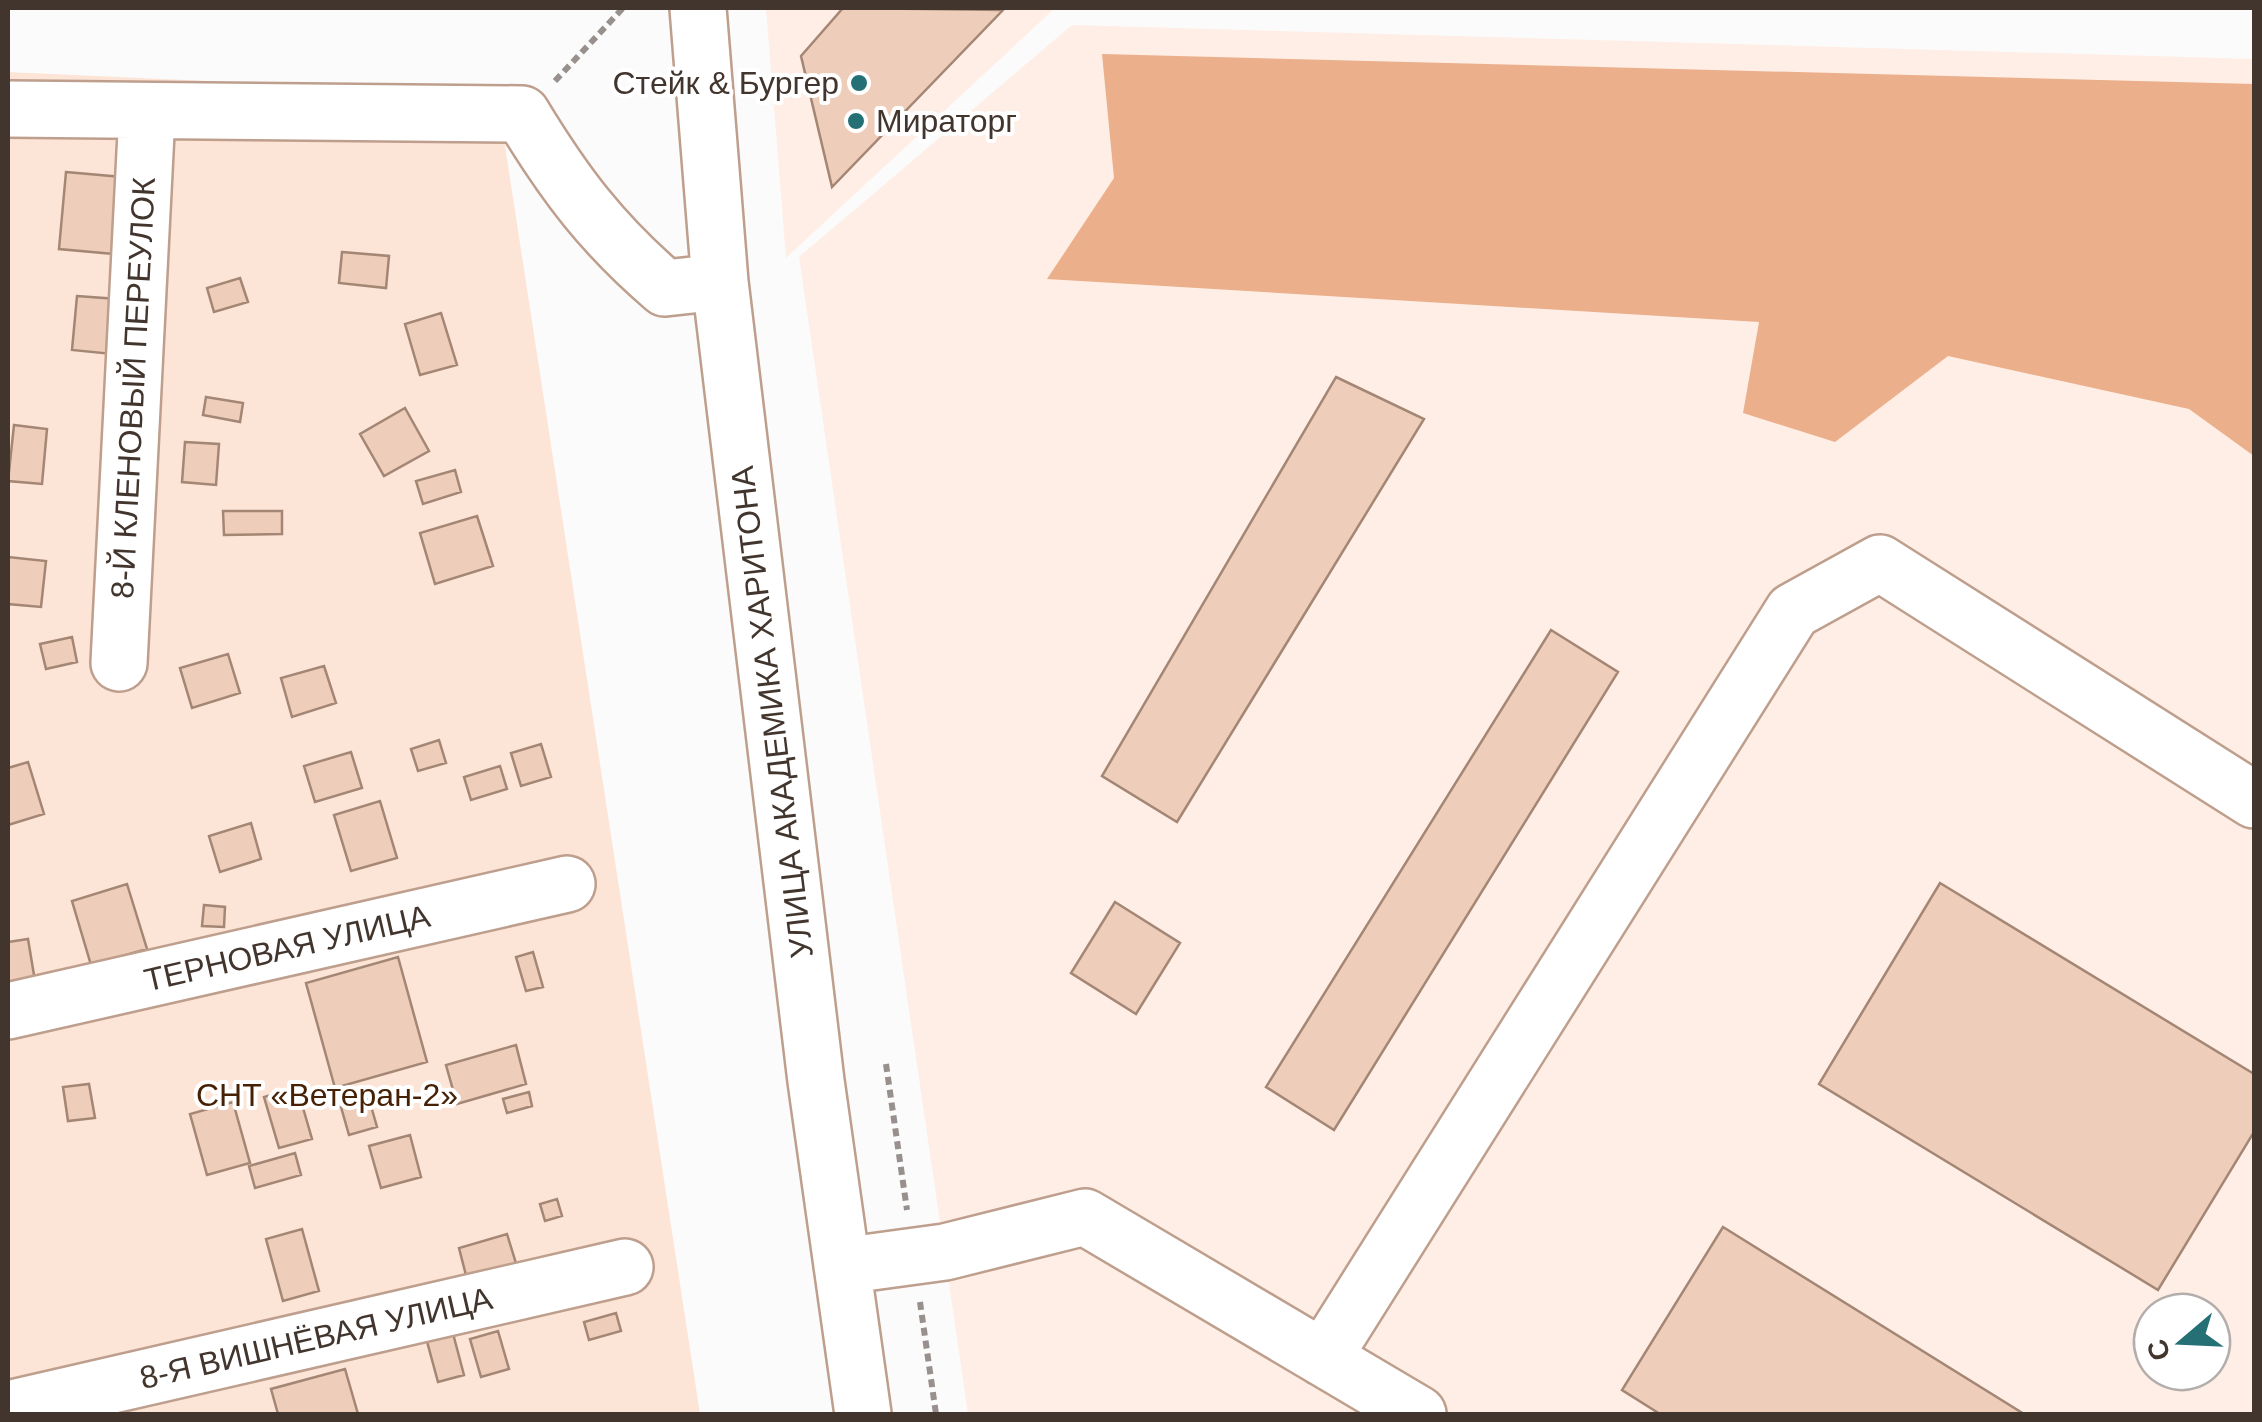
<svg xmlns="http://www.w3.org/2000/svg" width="2262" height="1422" viewBox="0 0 2262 1422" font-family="Arial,sans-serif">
  <rect width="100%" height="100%" fill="#fbfbfb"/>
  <path fill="#ffeee5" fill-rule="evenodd" d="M 766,8 L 1055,8 L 786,258 Z
    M 1072,25 L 2254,59 L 2254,1414 L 968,1414 L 799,257 ZM 2152,1312 L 2212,1312 L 2212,1372 L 2152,1372 Z"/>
  <path fill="#fce4d7" d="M 8,72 L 497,94 L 700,1414 L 8,1414 Z"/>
  <path fill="#ebaf8b" d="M 1102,54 L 2254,84 L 2254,456 L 2189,409 L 1948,356 L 1835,442 L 1743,413 L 1759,322 L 1047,279 L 1114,178 Z"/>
  <path fill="#eecdba" stroke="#a48674" stroke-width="2.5" d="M 843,8 L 1003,10 L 832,187 L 801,56 Z
    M 66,172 L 133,178 L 125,255 L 59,249 Z
    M 342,252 L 389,256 L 386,288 L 339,283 Z
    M 240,278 L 248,302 L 214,312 L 207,288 Z
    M 77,296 L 117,299 L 112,354 L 72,350 Z
    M 441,313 L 457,365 L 420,375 L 405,324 Z
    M 1336,377 L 1424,419 L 1177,822 L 1102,776 Z
    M 206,397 L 243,403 L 240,422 L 203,415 Z
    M 405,408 L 429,451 L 384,476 L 360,434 Z
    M 14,425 L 47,429 L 42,484 L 8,481 Z
    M 185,442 L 219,444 L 216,485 L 182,482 Z
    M 455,470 L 461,492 L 423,504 L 416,481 Z
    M 223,511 L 282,511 L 282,534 L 224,535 Z
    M 477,516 L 493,566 L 435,584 L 420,533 Z
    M 8,557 L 46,561 L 41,607 L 8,604 Z
    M 1551,630 L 1618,672 L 1334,1130 L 1266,1087 Z
    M 72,637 L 77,662 L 46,669 L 40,644 Z
    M 228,654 L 240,693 L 192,708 L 180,668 Z
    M 324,666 L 336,703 L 292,717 L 281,678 Z
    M 439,740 L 446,763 L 418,771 L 411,749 Z
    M 541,744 L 551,777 L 521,786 L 511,753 Z
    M 351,752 L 362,788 L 315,802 L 304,766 Z
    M 28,762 L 44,814 L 8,825 L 8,768 Z
    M 500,766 L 507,789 L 471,800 L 464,777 Z
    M 380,801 L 397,858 L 351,871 L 334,815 Z
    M 251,823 L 261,859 L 220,872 L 209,836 Z
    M 1940,883 L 2254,1074 L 2254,1132 L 2158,1290 L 1819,1084 Z
    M 127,884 L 147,949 L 91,965 L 72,901 Z
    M 1115,902 L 1180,943 L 1136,1014 L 1071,973 Z
    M 204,905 L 225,907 L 224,927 L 202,926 Z
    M 28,939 L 38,999 L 8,1004 L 8,942 Z
    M 533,952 L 543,987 L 526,991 L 516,957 Z
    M 398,957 L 427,1062 L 335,1088 L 306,983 Z
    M 516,1045 L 526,1084 L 457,1104 L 446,1065 Z
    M 89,1084 L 95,1118 L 68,1121 L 63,1087 Z
    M 297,1087 L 312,1139 L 279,1148 L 264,1097 Z
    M 529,1092 L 532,1106 L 507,1113 L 503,1099 Z
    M 369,1099 L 377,1127 L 349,1135 L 341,1107 Z
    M 233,1102 L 250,1163 L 207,1175 L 190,1114 Z
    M 410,1135 L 421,1177 L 381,1188 L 369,1146 Z
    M 295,1153 L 301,1175 L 255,1188 L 249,1166 Z
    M 557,1199 L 562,1216 L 545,1221 L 540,1204 Z
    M 1723,1227 L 2024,1414 L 1660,1414 L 1622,1390 Z
    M 302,1229 L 319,1291 L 283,1301 L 266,1239 Z
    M 507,1234 L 519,1273 L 469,1287 L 459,1248 Z
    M 616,1313 L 621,1331 L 589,1340 L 584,1322 Z
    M 451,1326 L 464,1375 L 438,1382 L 425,1334 Z
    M 498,1331 L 509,1369 L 481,1377 L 470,1339 Z
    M 345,1369 L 358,1414 L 278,1414 L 271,1389 Z"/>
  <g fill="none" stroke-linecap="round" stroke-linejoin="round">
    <g stroke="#be9e8c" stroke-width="60">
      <path id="minor" d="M 698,8 L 720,282 L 816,1081 L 863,1414
        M 8,109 L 522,114 C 565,185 602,234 665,288 L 720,282
        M 119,663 L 147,113
        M 8,1011 L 567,884
        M 842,1266 L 945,1252 L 1085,1217 L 1418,1414
        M 1323,1358 L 1793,611 L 1880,563 L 2254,800
        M 8,1409 L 625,1267"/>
    </g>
    <path stroke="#97908d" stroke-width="6" stroke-dasharray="8 5" stroke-linecap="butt" d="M 555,81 L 623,8
      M 886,1064 L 907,1210
      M 920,1302 L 936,1414"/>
    <use href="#minor" stroke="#fff" stroke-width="55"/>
  </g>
  <g fill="#257075" stroke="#fff" stroke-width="4">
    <circle cx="859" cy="83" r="10"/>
    <circle cx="856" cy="121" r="10"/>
  </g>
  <g text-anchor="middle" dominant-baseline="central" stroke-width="8" stroke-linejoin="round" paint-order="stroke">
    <g font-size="32" fill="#42352e" stroke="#fff" text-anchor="end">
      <text x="839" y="83">Стейк &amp; Бургер</text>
      <text x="876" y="121" text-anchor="start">Мираторг</text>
    </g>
    <g font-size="32" fill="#42352e" stroke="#fff">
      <text transform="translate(133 388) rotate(-87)">8-Й КЛЕНОВЫЙ ПЕРЕУЛОК</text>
      <text transform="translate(772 712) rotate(-97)">УЛИЦА АКАДЕМИКА ХАРИТОНА</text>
      <text transform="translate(287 948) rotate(-13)">ТЕРНОВАЯ УЛИЦА</text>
      <text transform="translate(316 1338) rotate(-13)">8-Я ВИШНЁВАЯ УЛИЦА</text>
    </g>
    <g font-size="32" fill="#472105" stroke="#fff">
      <text x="327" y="1095">СНТ «Ветеран-2»</text>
    </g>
  </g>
  <rect width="2262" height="1422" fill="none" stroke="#42352e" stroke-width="20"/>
  <g transform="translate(2182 1342) rotate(251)"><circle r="48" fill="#ffffff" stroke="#b3aeab" stroke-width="2.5"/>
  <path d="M0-8L18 38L0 25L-18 38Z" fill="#257075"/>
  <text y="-15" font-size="28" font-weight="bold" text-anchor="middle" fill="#42352e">С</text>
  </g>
</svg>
